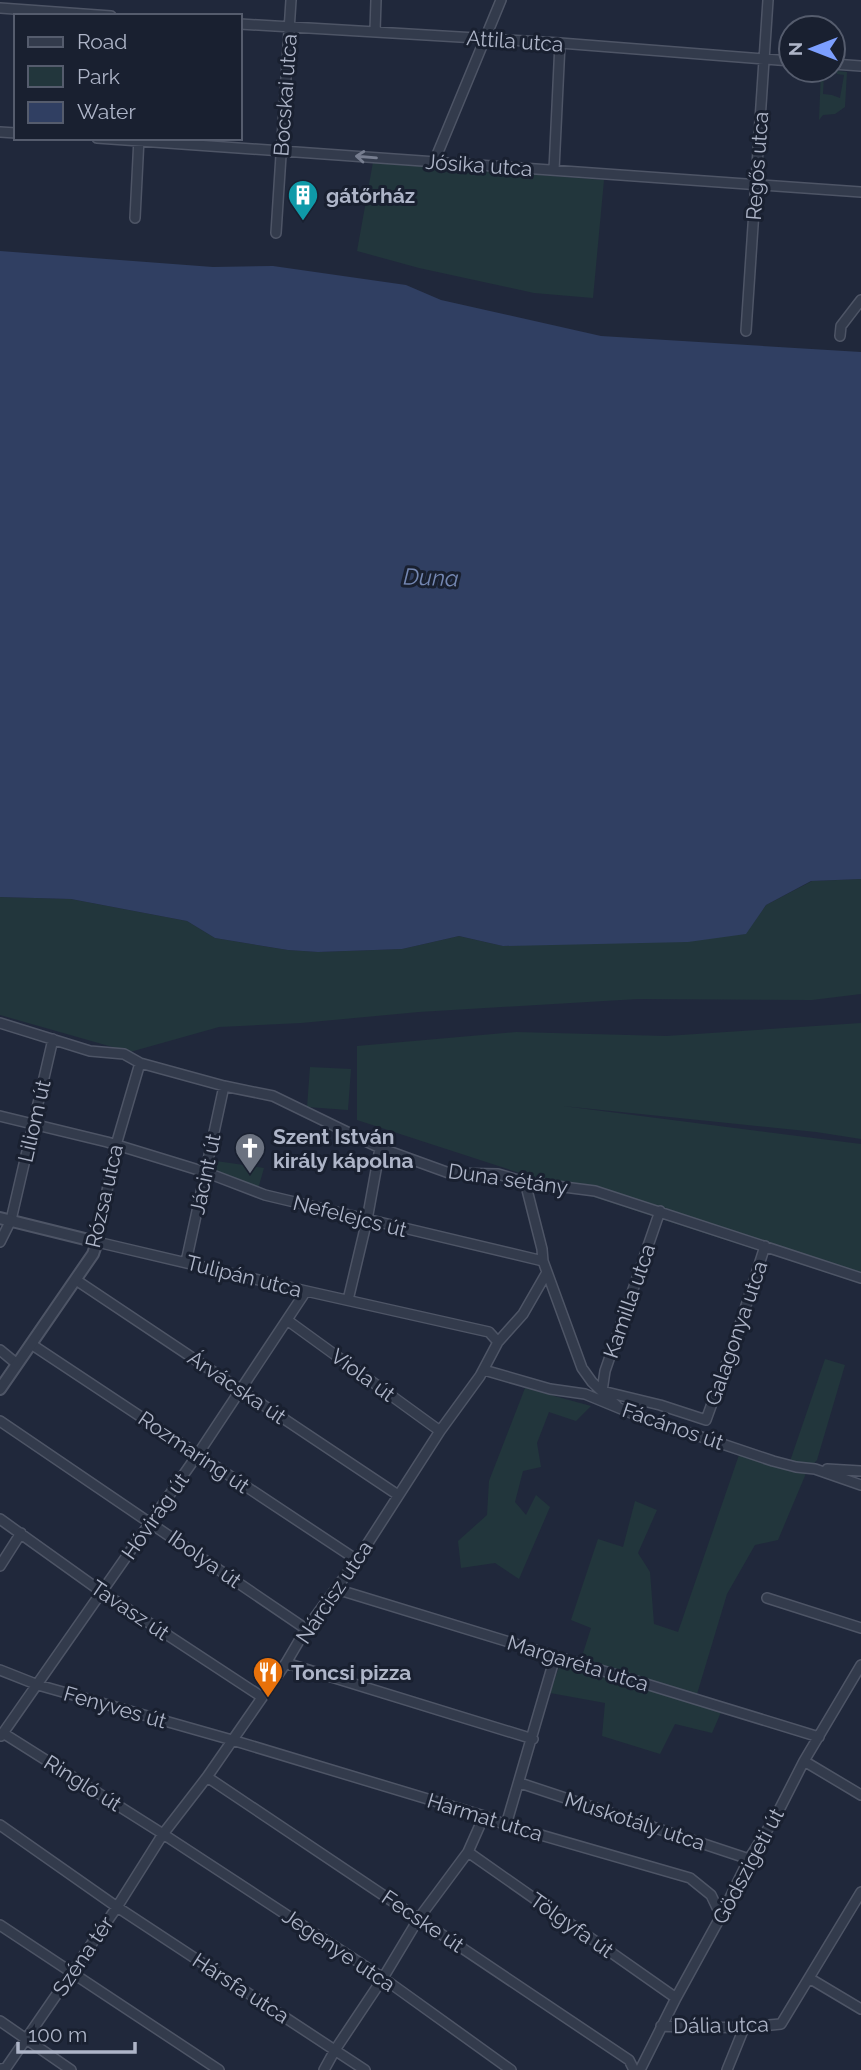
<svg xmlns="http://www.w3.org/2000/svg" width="861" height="2070" viewBox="0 0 861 2070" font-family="Raleway,sans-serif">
  <rect width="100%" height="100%" fill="#20283b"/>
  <path fill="#22363c" d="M 821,70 L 827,70 L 826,75 L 824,75 L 823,94 L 832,95 L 840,98 L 844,75 L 837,74 L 837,71 L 847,72 L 845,107 L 835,114 L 823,115 L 819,120 Z
    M 373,162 L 604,180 L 593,298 L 534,293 L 419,268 L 357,251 Z
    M 861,879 L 861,994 L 812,1000 L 638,999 L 419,1012 L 301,1023 L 219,1027 L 130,1052 L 0,1015 L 0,897 L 71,899 L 187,921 L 215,938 L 288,950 L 318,952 L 402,949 L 459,936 L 503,946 L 745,934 L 766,905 L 812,881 Z
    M 861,1023 L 861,1139 L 816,1132 L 563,1106 L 861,1144 L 861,1284 L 357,1120 L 357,1046 L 516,1032 L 666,1036 Z
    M 310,1067 L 351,1069 L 348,1110 L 307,1107 Z
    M 209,1160 L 264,1168 L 258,1189 L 206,1171 Z
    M 825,1359 L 845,1365 L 817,1460 L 807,1471 L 778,1540 L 755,1545 L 727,1594 L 697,1694 L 725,1703 L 712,1733 L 675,1724 L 660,1754 L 602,1736 L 605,1703 L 550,1693 L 560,1664 L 578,1669 L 591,1628 L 571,1620 L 598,1539 L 623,1547 L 635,1501 L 657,1510 L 638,1553 L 650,1572 L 654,1624 L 678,1632 L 740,1452 L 787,1470 Z
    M 525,1388 L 591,1406 L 576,1421 L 549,1412 L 537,1443 L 541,1467 L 523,1471 L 515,1502 L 526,1515 L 536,1495 L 550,1507 L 519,1579 L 495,1563 L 461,1568 L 458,1541 L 487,1515 L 489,1481 Z"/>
  <path fill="#303f62" d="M 0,251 L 213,267 L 273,266 L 406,285 L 441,300 L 601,336 L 861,352 L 861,879 L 811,881 L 766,905 L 746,934 L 688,942 L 503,946 L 459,936 L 402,949 L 318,952 L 288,950 L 215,938 L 187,921 L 71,899 L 0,897 Z"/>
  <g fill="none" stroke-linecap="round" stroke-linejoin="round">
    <g stroke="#4e5566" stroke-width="12">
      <path id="minor" d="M 0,8 L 111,16
        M 240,24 L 560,43 L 791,61
        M 375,31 L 376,0
        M 833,64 L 861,66
        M 0,132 L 16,133
        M 97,138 L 861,192
        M 434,162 L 501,0
        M 554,170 L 560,43
        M 135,218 L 139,138
        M 276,233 L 291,0
        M 746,331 L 768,0
        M 840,336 L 841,326 L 861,300
        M 0,1023 L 90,1051 L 124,1054 L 140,1063 L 224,1086 L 273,1096 L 380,1148 L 449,1173 L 498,1174 L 525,1182 L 595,1191 L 861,1278
        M 0,1116 L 107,1142 L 205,1172 L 265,1195 L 543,1261 L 582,1368 L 592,1382 L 617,1406
        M 525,1182 L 542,1249 L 543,1261
        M 0,1242 L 11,1220 L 53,1039
        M 186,1262 L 224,1086
        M 76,1280 L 398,1495
        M 348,1300 L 367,1220 L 380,1148
        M 287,1320 L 440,1431
        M 498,1342 L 523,1314 L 546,1274
        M 31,1344 L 357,1560
        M 0,1350 L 17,1364
        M 484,1370 L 550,1389 L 585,1394 L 636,1415 L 773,1461 L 796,1467 L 815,1469 L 861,1485
        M 602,1391 L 660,1405 L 706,1420 L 736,1337 L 765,1246
        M 602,1391 L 605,1371 L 660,1211
        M 0,1421 L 306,1629
        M 827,1469 L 861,1471
        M 0,1519 L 102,1592 L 262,1697
        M 0,1566 L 21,1533
        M 336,1589 L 819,1737
        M 767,1598 L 861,1628
        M 286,1663 L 533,1739
        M 0,1670 L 38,1685 L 232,1740 L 484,1816 L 506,1825 L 690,1878 L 711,1895 L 721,1916
        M 3,1733 L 163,1834 L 383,1978 L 511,2070
        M 1,1736 L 198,1454 L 306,1291
        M 804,1761 L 861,1795
        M 207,1777 L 629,2060 L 634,2070
        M 520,1783 L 749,1859
        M 0,1825 L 117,1907 L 365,2070
        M 506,1825 L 555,1657
        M 468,1852 L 676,1998
        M 0,1925 L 219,2070
        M 809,1978 L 861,2009
        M 0,2021 L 71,2070
        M 661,2026 C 701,2029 740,2028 781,2024 L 861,1892
        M 0,2069 L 6,2068 L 117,1907 L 163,1834 L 207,1777 L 286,1663 L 306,1629 L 357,1560 L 440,1431 L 480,1376 L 498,1342 L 489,1332 L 306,1291 L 97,1242 L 116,1145 L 140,1063
        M 324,2070 L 335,2050 L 383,1978 L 419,1918 L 468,1852 L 484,1816
        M 640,2070 L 676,1998 L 721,1916 L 749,1859 L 776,1816 L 804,1761 L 861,1665
        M 727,2070 L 744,2028"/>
    </g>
    <g stroke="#4e5566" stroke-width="14">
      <path id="tertiary" d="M 0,1218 L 97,1242 L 93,1254 L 0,1389"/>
    </g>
    <use href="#minor" stroke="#333b4c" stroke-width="9"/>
    <use href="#tertiary" stroke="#333b4c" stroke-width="10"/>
  </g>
  <defs><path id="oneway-shaft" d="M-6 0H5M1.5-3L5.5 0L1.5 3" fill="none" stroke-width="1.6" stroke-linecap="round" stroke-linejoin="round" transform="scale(1.75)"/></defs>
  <use stroke="#777e90" href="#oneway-shaft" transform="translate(366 157) rotate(-175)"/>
  <defs>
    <g id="building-pin" transform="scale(1.575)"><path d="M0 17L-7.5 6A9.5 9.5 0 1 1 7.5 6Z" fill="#0f9aa8" stroke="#192030"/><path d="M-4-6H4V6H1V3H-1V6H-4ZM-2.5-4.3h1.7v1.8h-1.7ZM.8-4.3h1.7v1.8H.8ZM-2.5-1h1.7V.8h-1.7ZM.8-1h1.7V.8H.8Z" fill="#fff"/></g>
    <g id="church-pin" transform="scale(1.575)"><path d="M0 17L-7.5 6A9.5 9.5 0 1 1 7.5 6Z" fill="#6b7280" stroke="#192030"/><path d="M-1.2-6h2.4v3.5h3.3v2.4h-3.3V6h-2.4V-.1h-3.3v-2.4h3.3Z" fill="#fff"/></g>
    <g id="restaurant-pin" transform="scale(1.575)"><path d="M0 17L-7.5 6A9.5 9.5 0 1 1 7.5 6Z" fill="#e8710a" stroke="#192030"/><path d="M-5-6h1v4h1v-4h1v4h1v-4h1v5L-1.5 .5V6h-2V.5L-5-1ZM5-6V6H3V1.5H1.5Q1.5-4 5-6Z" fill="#fff"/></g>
  </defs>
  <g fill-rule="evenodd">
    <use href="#building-pin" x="303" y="195"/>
    <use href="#church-pin" x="250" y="1148"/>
    <use href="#restaurant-pin" x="268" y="1672"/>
  </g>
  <g text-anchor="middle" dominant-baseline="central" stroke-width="6" stroke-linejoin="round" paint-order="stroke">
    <g font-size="21" fill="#aeb5c8" stroke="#192030">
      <text transform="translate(515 41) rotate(4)">Attila utca</text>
      <text transform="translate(285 95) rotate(-86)">Bocskai utca</text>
      <text transform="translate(479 165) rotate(4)">Jósika utca</text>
      <text transform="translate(757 166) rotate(-86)">Regős utca</text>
      <text transform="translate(34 1121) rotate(-77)">Liliom út</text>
      <text transform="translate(205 1174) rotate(-78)">Jácint út</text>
      <text transform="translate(508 1179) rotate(8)">Duna sétány</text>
      <text transform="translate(104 1196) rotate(-77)">Rózsa utca</text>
      <text transform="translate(350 1216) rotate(14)">Nefelejcs út</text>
      <text transform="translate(244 1276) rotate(14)">Tulipán utca</text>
      <text transform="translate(629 1301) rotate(-71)">Kamilla utca</text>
      <text transform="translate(736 1333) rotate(-71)">Galagonya utca</text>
      <text transform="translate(363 1375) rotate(36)">Viola út</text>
      <text transform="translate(237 1387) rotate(34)">Árvácska út</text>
      <text transform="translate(673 1426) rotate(19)">Fácános út</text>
      <text transform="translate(194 1452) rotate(34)">Rozmaring út</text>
      <text transform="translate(155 1516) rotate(-55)">Hóvirág út</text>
      <text transform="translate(205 1559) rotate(35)">Ibolya út</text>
      <text transform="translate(334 1592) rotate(-56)">Nárcisz utca</text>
      <text transform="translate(130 1610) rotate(34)">Tavasz út</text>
      <text transform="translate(578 1663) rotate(17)">Margaréta utca</text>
      <text transform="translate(115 1707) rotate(16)">Fenyves út</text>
      <text transform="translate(83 1783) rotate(32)">Ringló út</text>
      <text transform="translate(485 1817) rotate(17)">Harmat utca</text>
      <text transform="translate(635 1821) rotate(18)">Muskotály utca</text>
      <text transform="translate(748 1866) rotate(-62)">Gödszigeti út</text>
      <text transform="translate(423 1921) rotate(34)">Fecske út</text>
      <text transform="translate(572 1925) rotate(35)">Tölgyfa út</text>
      <text transform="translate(339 1950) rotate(34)">Jegenye utca</text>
      <text transform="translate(83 1956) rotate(-56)">Széna tér</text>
      <text transform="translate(241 1988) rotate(33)">Hársfa utca</text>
      <text transform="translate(721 2025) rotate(-1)">Dália utca</text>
    </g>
    <g font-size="21" font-weight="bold" fill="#aeb5c8" stroke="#192030" text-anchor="start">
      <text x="326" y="195">gátőrház</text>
      <text x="273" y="1136">Szent István<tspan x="273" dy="24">király kápolna</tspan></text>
      <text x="291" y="1672">Toncsi pizza</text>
    </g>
    <g font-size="23" font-style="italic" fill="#7487b2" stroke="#192030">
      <text transform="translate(431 577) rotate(2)">Duna</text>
    </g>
  </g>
  <rect x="14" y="14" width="228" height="126" fill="#192030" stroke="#555c6d" stroke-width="2"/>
  <rect x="28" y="37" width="35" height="10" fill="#333b4c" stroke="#555c6d" stroke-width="2"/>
  <text x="77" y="49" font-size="21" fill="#aeb5c8">Road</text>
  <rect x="28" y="66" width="35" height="21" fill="#22363c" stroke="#555c6d" stroke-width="2"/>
  <text x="77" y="84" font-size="21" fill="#aeb5c8">Park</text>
  <rect x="28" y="102" width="35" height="21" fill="#303f62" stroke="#555c6d" stroke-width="2"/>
  <text x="77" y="119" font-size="21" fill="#aeb5c8">Water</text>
  <g transform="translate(812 49) rotate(270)"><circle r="33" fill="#192030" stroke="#555c6d" stroke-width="2"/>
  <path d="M0-5L12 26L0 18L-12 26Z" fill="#7c9fff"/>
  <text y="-10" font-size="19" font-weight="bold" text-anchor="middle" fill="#aeb5c8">N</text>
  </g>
  <path d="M18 2042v10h117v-10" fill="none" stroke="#aeb5c8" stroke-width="3.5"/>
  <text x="28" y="2042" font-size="21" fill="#aeb5c8" stroke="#192030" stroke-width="5" paint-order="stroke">100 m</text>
</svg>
